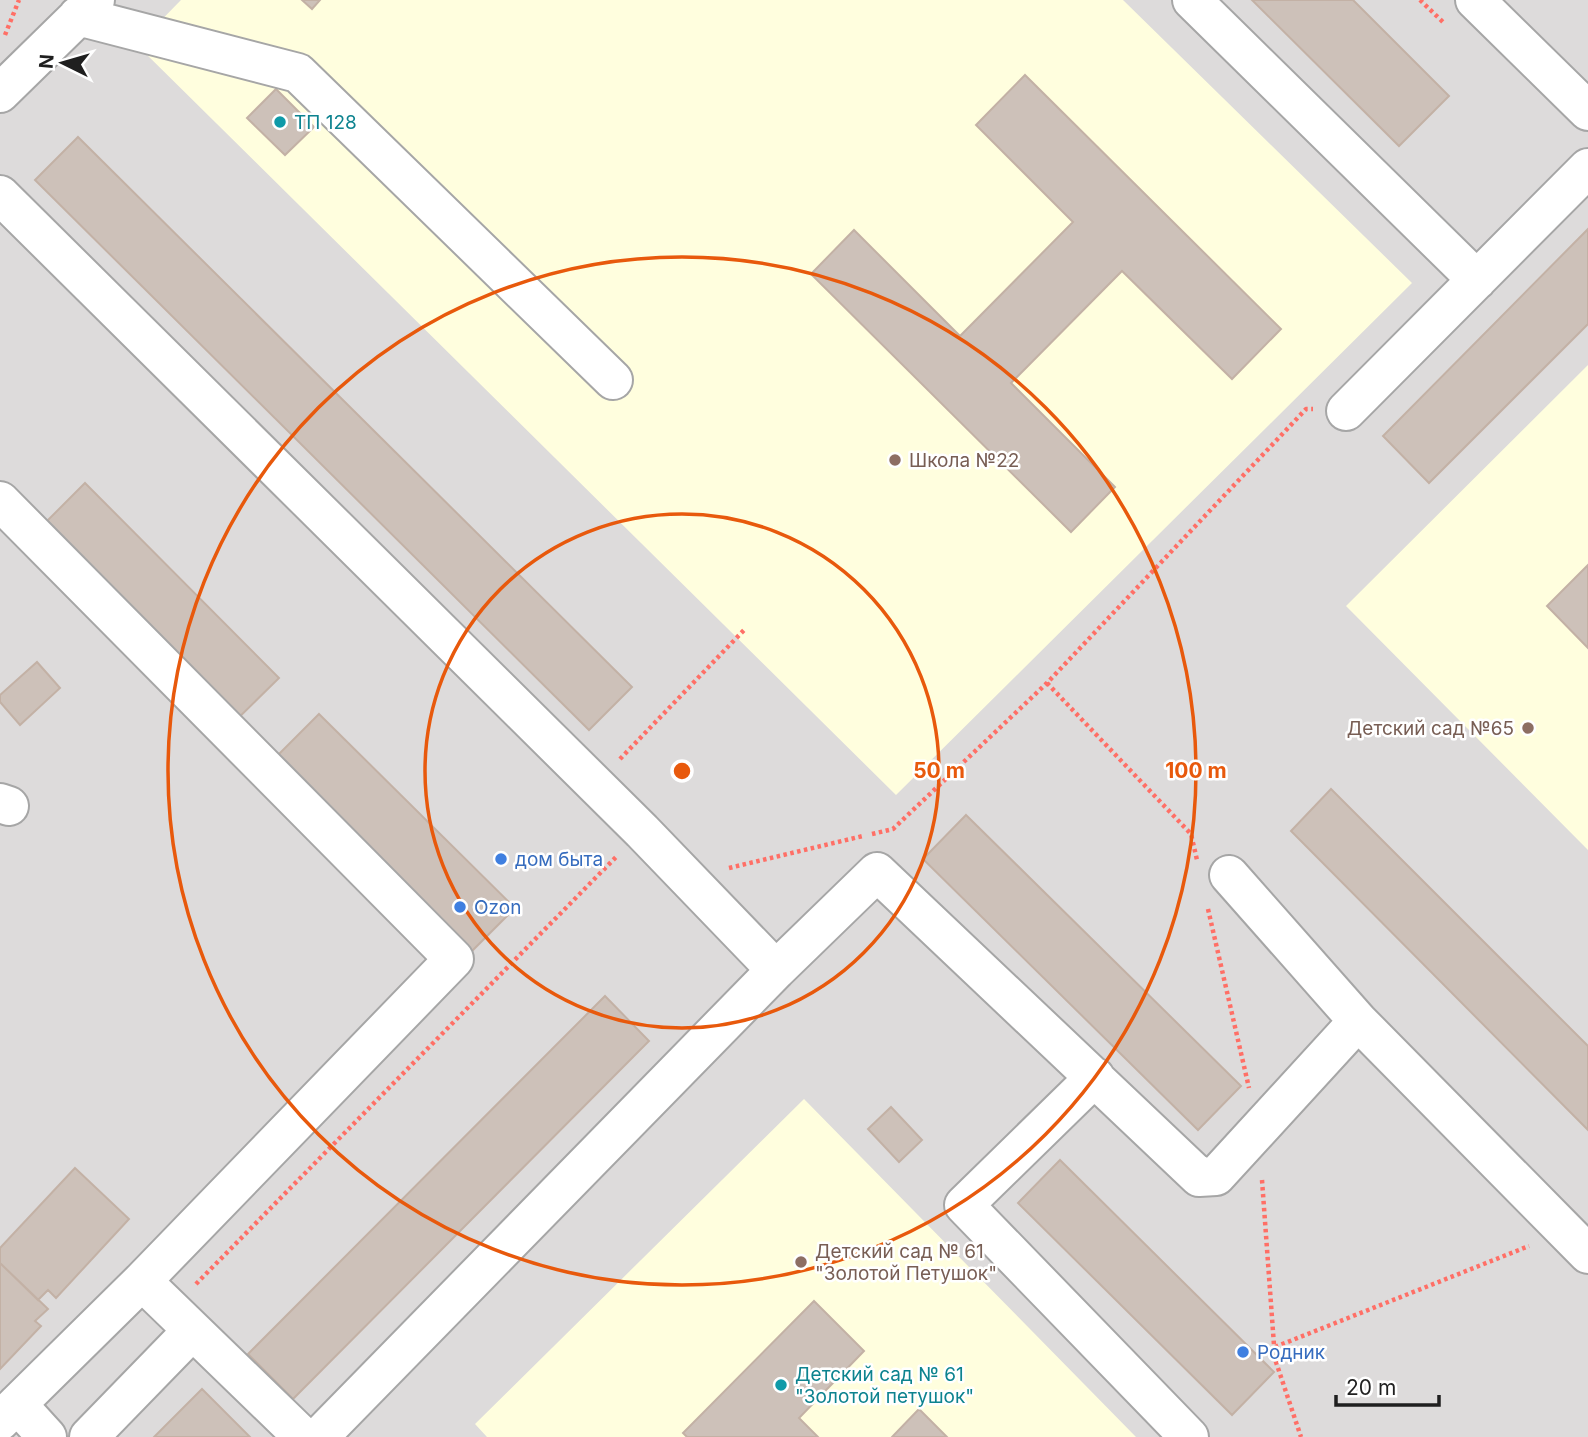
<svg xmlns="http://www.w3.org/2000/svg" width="1588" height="1437" viewBox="0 0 1588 1437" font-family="Inter,sans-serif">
  <rect width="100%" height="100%" fill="#f0ece4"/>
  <path fill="#dddbdb" d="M 0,0 L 1588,0 L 1588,1437 L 0,1437 Z"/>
  <path fill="#fffede" d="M 181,0 L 1123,0 L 1412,283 L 896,795 L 137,45 Z
    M 1588,365 L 1588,850 L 1346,606 Z
    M 804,1099 L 1136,1437 L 487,1437 L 475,1424 Z"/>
  <path fill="#cdc1b9" stroke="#c3b1a5" stroke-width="2" d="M 302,0 L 320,0 L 312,9 Z
    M 1252,0 L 1353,0 L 1449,96 L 1399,146 Z
    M 1025,75 L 1281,329 L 1232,379 L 1122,271 L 1011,383 L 1115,487 L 1071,532 L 811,274 L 854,230 L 960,336 L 1073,222 L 976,125 Z
    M 276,89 L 314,127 L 285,155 L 247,118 Z
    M 78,137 L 632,687 L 589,730 L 35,180 Z
    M 1588,229 L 1588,324 L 1429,483 L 1383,436 Z
    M 85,483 L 279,678 L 229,727 L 35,533 Z
    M 1588,565 L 1588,648 L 1547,606 Z
    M 37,662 L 60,688 L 20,725 L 0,702 L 0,695 Z
    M 319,714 L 515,908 L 465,958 L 269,764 Z
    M 1331,789 L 1588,1046 L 1588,1130 L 1291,831 Z
    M 966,815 L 1241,1086 L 1198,1130 L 923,859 Z
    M 605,996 L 649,1041 L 293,1399 L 248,1354 Z
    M 891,1107 L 922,1140 L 899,1162 L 868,1129 Z
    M 1060,1160 L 1274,1372 L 1232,1415 L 1018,1203 Z
    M 75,1168 L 129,1219 L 56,1298 L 48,1290 L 38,1300 L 0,1263 L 0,1248 Z
    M 0,1263 L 48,1309 L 35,1321 L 41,1326 L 0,1369 Z
    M 814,1301 L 864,1351 L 799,1418 L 818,1437 L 687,1437 L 683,1433 Z
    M 202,1389 L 250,1437 L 154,1437 Z
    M 919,1409 L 947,1437 L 892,1437 Z"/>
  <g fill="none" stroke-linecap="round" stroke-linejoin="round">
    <g stroke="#a6a6a6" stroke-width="42">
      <path id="minor" d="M 1192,0 L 1477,280
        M 1475,0 L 1588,111
        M 78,16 L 298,73 L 613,380
        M 0,93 L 95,0
        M 0,195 L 642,831 L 776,970
        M 1346,411 L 1588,168
        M 0,501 L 454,959 L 142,1281 L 0,1421
        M 0,803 L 9,806
        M 1229,875 L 1358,1021 L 1588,1254
        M 1095,1077 L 964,1205 L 1189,1437
        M 142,1281 L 303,1437
        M 17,1404 L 47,1437
        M 89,1437 L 191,1332
        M 319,1437 L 776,970 L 877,872 L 1199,1177 L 1216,1176 L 1358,1021"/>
    </g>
    <path stroke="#ff6f66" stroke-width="4.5" stroke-dasharray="3.5 3.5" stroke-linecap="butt" d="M 1420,0 L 1444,23
      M 5,35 L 19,0
      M 1047,683 L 1191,834 L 1197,860
      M 620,759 L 746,628
      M 872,834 L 893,829 L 1047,683 L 1306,409 L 1313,409
      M 729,868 L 863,836
      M 1208,909 L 1249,1088
      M 1262,1180 L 1275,1359 L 1301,1437
      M 196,1284 L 617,856
      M 1275,1347 L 1529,1246"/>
    <use href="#minor" stroke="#fff" stroke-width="38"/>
  </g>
  <g fill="none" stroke="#e8590c" stroke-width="3.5">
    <circle cx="682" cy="771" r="257"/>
    <circle cx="682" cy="771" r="514"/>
  </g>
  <g fill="#0f9aa8" stroke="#fff" stroke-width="2.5">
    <circle cx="280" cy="122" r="7"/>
    <circle cx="781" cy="1385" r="7"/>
  </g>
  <g fill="#8d6e63" stroke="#fff" stroke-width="2.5">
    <circle cx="895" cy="460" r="7"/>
    <circle cx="1528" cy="728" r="7"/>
    <circle cx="801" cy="1262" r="7"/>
  </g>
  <g fill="#3f7fe0" stroke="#fff" stroke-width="2.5">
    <circle cx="501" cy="859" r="7"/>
    <circle cx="460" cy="907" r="7"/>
    <circle cx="1243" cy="1352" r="7"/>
  </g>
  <g text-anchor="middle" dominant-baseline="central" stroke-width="5" stroke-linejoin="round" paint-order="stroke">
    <g font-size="19" fill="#0d838f" stroke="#fff" text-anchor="start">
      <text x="294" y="122">ТП 128</text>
      <text x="795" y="1374">Детский сад № 61<tspan x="795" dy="22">"Золотой петушок"</tspan></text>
    </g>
    <g font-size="19" fill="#785e54" stroke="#fff" text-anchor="start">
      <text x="909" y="460">Школа №22</text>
      <text x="1514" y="728" text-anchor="end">Детский сад №65</text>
      <text x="815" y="1251">Детский сад № 61<tspan x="815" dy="22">"Золотой Петушок"</tspan></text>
    </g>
    <g font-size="19" fill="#366cbe" stroke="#fff" text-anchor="start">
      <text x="515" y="859">дом быта</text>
      <text x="474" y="907">Ozon</text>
      <text x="1257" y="1352">Родник</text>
    </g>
  </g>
  <circle cx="682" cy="771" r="10" fill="#e8590c" stroke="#fff" stroke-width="3.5"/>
  <g font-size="21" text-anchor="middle" font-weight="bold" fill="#e8590c" stroke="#fff" stroke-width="5" stroke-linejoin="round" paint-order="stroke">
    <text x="939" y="778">50 m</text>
    <text x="1196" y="778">100 m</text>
  </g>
  <g transform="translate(63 63) rotate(275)" stroke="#ffffff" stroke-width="5" paint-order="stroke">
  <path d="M0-5L12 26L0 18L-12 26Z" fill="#1f1f1f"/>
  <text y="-10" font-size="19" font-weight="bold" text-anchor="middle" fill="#1f1f1f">N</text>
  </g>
  <path d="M1336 1395v10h103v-10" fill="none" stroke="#1f1f1f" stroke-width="3.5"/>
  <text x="1346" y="1395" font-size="21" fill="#1f1f1f" stroke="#ffffff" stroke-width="5" paint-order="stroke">20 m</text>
</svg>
